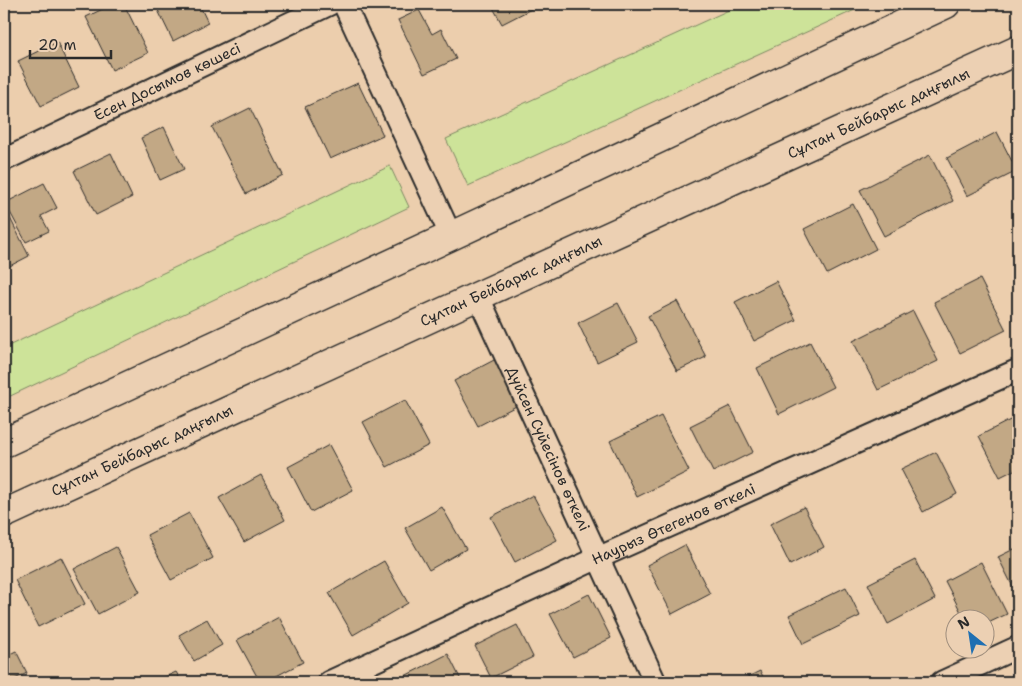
<svg xmlns="http://www.w3.org/2000/svg" width="1022" height="686" viewBox="0 0 1022 686" font-family="'Shantell Sans',sans-serif">
  <rect width="100%" height="100%" fill="#eccead"/>
  <filter id="ink" filterUnits="userSpaceOnUse"><feTurbulence type="fractalNoise" baseFrequency=".02" numOctaves="2"/><feDisplacementMap in="SourceGraphic" scale="10" xChannelSelector="R" yChannelSelector="G"/><feConvolveMatrix kernelMatrix="1 2 1 2 8 2 1 2 1" color-interpolation-filters="sRGB"/></filter>
  <g filter="url(#ink)">
    <path fill="#cde399" stroke="#7c8762" d="M 742,4 L 868,4 L 468,186 L 446,139 Z
      M 390,166 L 409,207 L 4,399 L 4,348 Z"/>
    <path fill="#c2a885" stroke="#2b2b2b" d="M 113,4 L 124,4 L 148,53 L 112,70 L 86,17 Z
      M 155,4 L 199,4 L 208,23 L 173,41 Z
      M 491,4 L 541,4 L 502,24 Z
      M 419,10 L 432,34 L 441,29 L 456,59 L 424,74 L 398,20 Z
      M 57,42 L 79,87 L 41,106 L 18,61 Z
      M 358,83 L 383,135 L 330,159 L 305,107 Z
      M 250,108 L 283,175 L 246,194 L 212,127 Z
      M 164,127 L 184,169 L 160,180 L 141,138 Z
      M 997,132 L 1017,171 L 967,196 L 947,158 Z
      M 111,153 L 132,197 L 96,215 L 74,171 Z
      M 930,155 L 953,201 L 884,236 L 860,190 Z
      M 44,183 L 57,208 L 41,216 L 49,231 L 26,242 L 5,203 Z
      M 853,204 L 876,249 L 827,274 L 804,229 Z
      M 4,206 L 29,256 L 4,269 Z
      M 980,279 L 1006,330 L 960,353 L 934,302 Z
      M 776,281 L 796,320 L 754,341 L 735,302 Z
      M 677,301 L 706,357 L 677,371 L 648,316 Z
      M 618,303 L 638,342 L 597,362 L 578,323 Z
      M 913,311 L 938,361 L 878,390 L 853,341 Z
      M 810,342 L 833,387 L 779,414 L 757,368 Z
      M 496,359 L 520,404 L 478,426 L 454,381 Z
      M 405,400 L 429,445 L 387,467 L 363,422 Z
      M 730,406 L 753,452 L 713,472 L 690,426 Z
      M 661,416 L 689,471 L 637,497 L 610,441 Z
      M 1018,416 L 1018,468 L 1000,477 L 979,436 Z
      M 329,445 L 353,490 L 311,512 L 288,467 Z
      M 936,452 L 957,494 L 923,512 L 901,469 Z
      M 261,475 L 285,520 L 244,542 L 219,498 Z
      M 533,495 L 557,540 L 515,562 L 491,517 Z
      M 442,507 L 466,549 L 429,570 L 405,528 Z
      M 804,507 L 824,547 L 790,565 L 770,524 Z
      M 189,513 L 213,558 L 171,580 L 147,535 Z
      M 685,545 L 710,594 L 672,614 L 647,565 Z
      M 116,547 L 140,592 L 98,614 L 74,569 Z
      M 1018,547 L 1018,597 L 998,557 Z
      M 61,557 L 85,604 L 38,627 L 15,580 Z
      M 915,560 L 935,599 L 888,624 L 868,584 Z
      M 384,561 L 408,603 L 353,635 L 329,593 Z
      M 981,562 L 1007,614 L 984,625 L 984,618 L 964,618 L 945,581 Z
      M 846,587 L 860,616 L 803,644 L 789,615 Z
      M 589,594 L 611,638 L 573,657 L 550,614 Z
      M 279,617 L 303,662 L 265,682 L 260,682 L 237,640 Z
      M 207,619 L 222,645 L 194,661 L 179,635 Z
      M 517,625 L 533,657 L 491,678 L 475,646 Z
      M 16,651 L 27,673 L 9,682 L 4,682 L 4,657 Z
      M 448,654 L 462,682 L 393,682 Z
      M 760,671 L 766,682 L 737,682 Z
      M 176,672 L 182,682 L 154,682 Z"/>
    <g fill="none" stroke-linecap="round" stroke-linejoin="round">
      <g stroke="#2b2b2b" stroke-width="25">
        <g id="minor">
          <path d="M 344,4 L 451,236"/>
          <path id="s1" d="M 4,160 L 330,4"/>
          <path id="s2" d="M 478,296 L 655,682"/>
          <path id="s3" d="M 329,682 L 598,558 L 1018,370"/>
          <path d="M 942,682 L 1018,647"/>
        </g>
      </g>
      <g stroke="#2b2b2b" stroke-width="31">
        <g id="primary">
          <path d="M 4,443 L 451,236 L 946,4"/>
          <path id="s4" d="M 4,514 L 478,296 L 1018,50"/>
        </g>
      </g>
      <use href="#minor" stroke="#ecd0b3" stroke-width="21"/>
      <use href="#primary" stroke="#ecd0b3" stroke-width="28"/>
    </g>
  </g>
  <g text-anchor="middle" dominant-baseline="central" stroke-width="4.5" stroke-linejoin="round" paint-order="stroke">
    <g font-size="15" fill="#2b2b2b" stroke="#ecd0b3">
      <text stroke="none"><textPath href="#s1" startOffset="181">Есен Досымов көшесі</textPath></text>
      <text stroke="none"><textPath href="#s4" startOffset="962">Сұлтан Бейбарыс даңғылы</textPath></text>
      <text stroke="none"><textPath href="#s4" startOffset="558">Сұлтан Бейбарыс даңғылы</textPath></text>
      <text stroke="none"><textPath href="#s2" startOffset="168">Дүйсен Сүйесінов өткелі</textPath></text>
      <text stroke="none"><textPath href="#s4" startOffset="152">Сұлтан Бейбарыс даңғылы</textPath></text>
      <text stroke="none"><textPath href="#s3" startOffset="379">Наурыз Өтегенов өткелі</textPath></text>
    </g>
  </g>
  <rect width="1022" height="686" fill="none" stroke="#ecd0b3" stroke-width="20"/>
  <rect x="10" y="10" width="1002" height="666" fill="none" stroke="#2b2b2b" stroke-width="2" filter="url(#ink)"/>
  <g transform="translate(970 634) rotate(330)"><circle r="24" fill="#ecd0b3" stroke="#9f8e7d"/>
  <path d="M0-4L9 19L0 12L-9 19Z" fill="#1f6fb2"/>
  <text y="-8" font-size="14" font-weight="bold" text-anchor="middle" fill="#2b2b2b">N</text>
  </g>
  <path d="M30 50v8h81v-8" fill="none" stroke="#2b2b2b" stroke-width="2.5"/>
  <text x="38" y="50" font-size="15" fill="#2b2b2b" stroke="#ecd0b3" stroke-width="4" paint-order="stroke">20 m</text>
</svg>
